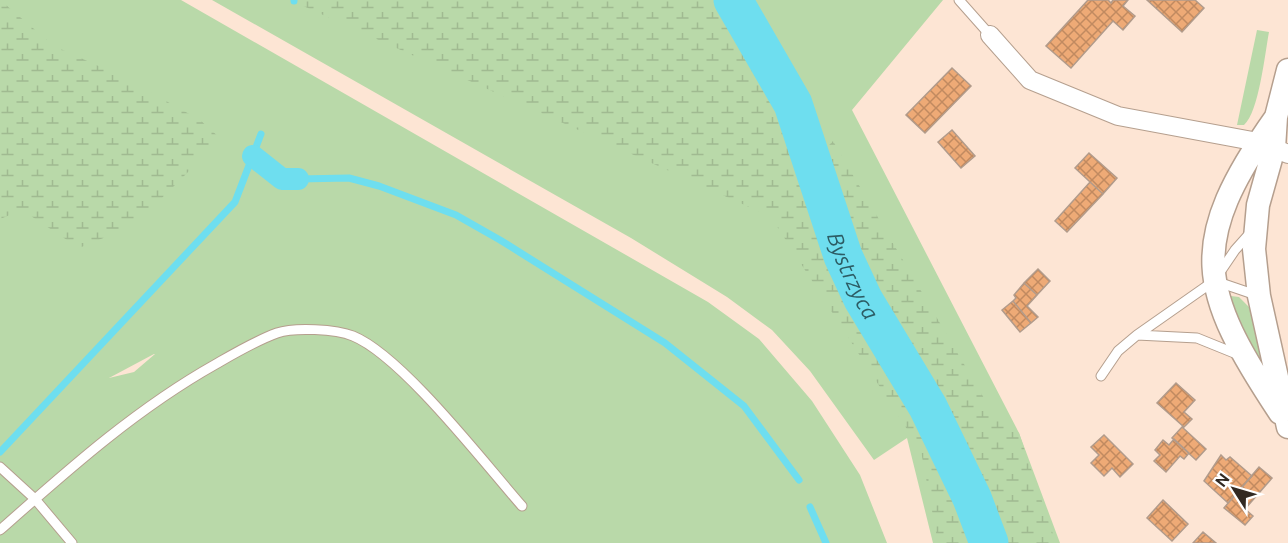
<svg xmlns="http://www.w3.org/2000/svg" width="1288" height="543" viewBox="0 0 1288 543" font-family="Ubuntu,sans-serif">
  <defs>
    <pattern id="wetland-marsh" width="20" height="14" patternUnits="userSpaceOnUse" patternTransform="scale(1.5)"><rect width="20" height="14" fill="#b9d9a9"/><path d="M1 5h8M5 5V1M11 12h8M15 12V8" fill="none" stroke="#a0ba91"/></pattern>
    <pattern id="building-cross-hatch" width="8" height="8" patternUnits="userSpaceOnUse" patternTransform="scale(1.5)"><rect width="8" height="8" fill="#eeaa76"/><path d="M0 0l8 8M0 8l8-8" fill="none" stroke="#c18a60"/></pattern>
  </defs>
  <rect width="100%" height="100%" fill="#fde5d4"/>
  <path fill="#b9d9a9" fill-rule="evenodd" d="M 0,0 L 181,0 L 708,302 L 759,339 L 812,401 L 860,475 L 887,543 L 0,543 ZM 155,354 L 134,372 L 109,378 L 154,354 Z
    M 212,0 L 943,0 L 852,110 L 1019,433 L 1060,543 L 933,543 L 907,438 L 874,460 L 810,371 L 772,330 L 727,297 L 631,238 Z
    M 1257,30 L 1269,32 C 1265,53 1259,112 1244,125 L 1237,125 Z
    M 1231,296 L 1239,297 L 1249,307 L 1252,314 L 1268,375 L 1231,311 L 1229,298 Z"/>
  <path fill="url(#wetland-marsh)" d="M 0,0 L 54,46 L 125,78 L 200,120 L 221,139 L 135,225 L 79,248 L 22,210 L 0,219 Z
    M 290,0 L 733,0 L 793,104 L 813,162 L 833,141 L 988,405 L 1019,433 L 1056,543 L 938,543 L 921,451 L 771,217 Z"/>
  <g fill="none" stroke-linecap="round" stroke-linejoin="round">
    <path stroke="#6edeef" stroke-width="7" d="M 294,0 L 294,1
      M 298,179 L 349,178 L 379,186 L 456,215 L 500,240 L 665,343 L 744,406 L 799,480
      M 0,452 L 235,202 L 261,134
      M 810,507 L 826,543"/>
    <path stroke="#6edeef" stroke-width="22" d="M 253,156 L 282,179 L 298,179"/>
    <path stroke="#6edeef" stroke-width="39" id="s1" d="M 733,0 L 793,104 L 843,256 L 863,299 L 928,407 L 972,498 L 989,543"/>
  </g>
  <path fill="url(#building-cross-hatch)" stroke="#b19b8b" stroke-width="1.5" d="M 1088,0 L 1108,0 L 1111,3 L 1113,0 L 1128,0 L 1123,6 L 1135,16 L 1123,30 L 1113,21 L 1071,68 L 1046,46 Z
    M 1147,0 L 1195,0 L 1204,8 L 1182,32 Z
    M 952,68 L 971,86 L 925,133 L 906,115 Z
    M 952,130 L 975,156 L 961,168 L 938,142 Z
    M 1089,153 L 1117,178 L 1103,194 L 1075,168 Z
    M 1090,182 L 1103,194 L 1067,232 L 1055,221 Z
    M 1038,269 L 1050,281 L 1037,295 L 1024,283 Z
    M 1024,283 L 1037,295 L 1027,306 L 1038,317 L 1031,323 L 1013,301 L 1016,298 L 1014,295 Z
    M 1013,301 L 1031,323 L 1020,332 L 1002,310 Z
    M 1176,383 L 1195,400 L 1184,412 L 1192,419 L 1184,427 L 1157,403 Z
    M 1182,427 L 1206,449 L 1196,460 L 1172,438 Z
    M 1104,435 L 1133,464 L 1120,477 L 1112,468 L 1104,476 L 1091,463 L 1099,455 L 1091,447 Z
    M 1174,439 L 1189,453 L 1184,459 L 1180,456 L 1166,472 L 1154,461 L 1160,455 L 1155,450 L 1163,440 L 1169,445 Z
    M 1221,455 L 1226,460 L 1230,457 L 1252,476 L 1228,503 L 1204,481 Z
    M 1259,467 L 1272,478 L 1245,509 L 1253,516 L 1245,525 L 1224,508 Z
    M 1163,500 L 1188,524 L 1172,541 L 1147,518 Z
    M 1203,532 L 1216,543 L 1193,543 Z"/>
  <g fill="none" stroke-linecap="round" stroke-linejoin="round">
    <g stroke="#b59f8e" stroke-width="11">
      <path id="service" d="M 959,0 L 990,35
        M 1218,282 L 1256,295
        M 1137,335 L 1197,338 L 1239,355
        M 1101,376 L 1118,351 L 1137,335 L 1214,281 L 1235,250 L 1252,231
        M 0,467 L 35,499 L 72,543
        M 0,530 C 69,469 136,409 216,364 C 235,353 255,341 277,333 C 294,327 336,329 353,336 C 402,356 485,464 522,506"/>
    </g>
    <g stroke="#b59f8e" stroke-width="20">
      <path id="minor" d="M 990,35 L 1030,80 L 1118,116 L 1258,142 L 1288,154"/>
    </g>
    <g stroke="#b59f8e" stroke-width="25">
      <path id="tertiary" d="M 1288,70 L 1276,117 L 1274,148 L 1258,205 L 1254,249 L 1259,296 L 1288,427
        M 1276,117 C 1186,244 1198,289 1280,413"/>
    </g>
    <use href="#service" stroke="#fff" stroke-width="9"/>
    <use href="#minor" stroke="#fff" stroke-width="18"/>
    <use href="#tertiary" stroke="#fff" stroke-width="22"/>
  </g>
  <g text-anchor="middle" dominant-baseline="central" stroke-width="5" stroke-linejoin="round" paint-order="stroke">
    <g font-size="22" font-style="italic" fill="#2c5c64" stroke="#fff">
      <text stroke="none"><textPath href="#s1" startOffset="302">Bystrzyca</textPath></text>
    </g>
  </g>
  <g transform="translate(1234 489) rotate(307)" stroke="#ffffff" stroke-width="4.5" paint-order="stroke">
  <path d="M0-4.5L10 22L0 15L-10 22Z" fill="#322922"/>
  <text y="-9" font-size="16" font-weight="bold" text-anchor="middle" fill="#322922">N</text>
  </g>
</svg>
